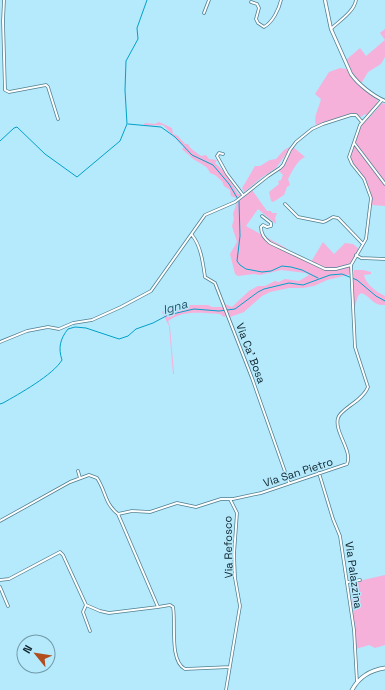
<svg xmlns="http://www.w3.org/2000/svg" width="385" height="690" viewBox="0 0 385 690" font-family="'Space Grotesk',sans-serif">
  <rect width="100%" height="100%" fill="#b5e9fc"/>
  <path fill="#f6b1da" d="M 385,29 L 385,57 L 381,64 L 368,72 L 361,84 L 353,76 L 346,60 L 360,48 L 366,56 L 385,40 L 380,33 Z
    M 340,68 L 347,69 L 357,83 L 378,98 L 377,105 L 368,116 L 365,114 L 361,117 L 352,113 L 342,118 L 316,125 C 313,117 319,108 321,99 L 315,94 L 329,72 Z
    M 382,103 L 385,104 L 385,206 L 372,205 C 373,189 360,174 351,162 L 350,155 L 362,124 L 370,117 Z
    M 159,122 L 172,128 L 173,134 L 178,136 L 185,144 L 188,144 C 190,149 196,152 201,156 L 206,155 L 209,159 L 217,160 L 215,163 L 225,172 L 238,194 L 241,194 L 244,192 L 242,188 L 244,185 L 255,166 L 260,166 L 270,160 L 276,159 L 284,150 L 292,146 L 276,168 L 261,178 L 238,197 L 236,198 L 231,196 L 230,190 L 224,186 L 222,181 L 215,175 L 210,173 C 207,164 199,164 192,158 C 189,155 185,152 182,149 L 184,147 L 163,125 L 143,126 L 145,123 L 155,124 Z
    M 293,147 L 305,157 C 297,160 292,172 288,179 L 290,185 L 287,187 L 284,195 L 273,202 L 271,201 L 269,192 L 279,184 L 278,181 L 281,180 L 283,175 L 279,171 L 279,168 Z
    M 252,190 L 267,211 L 271,211 L 272,213 L 277,213 L 275,218 L 276,224 L 258,209 L 246,226 L 286,248 L 288,252 L 311,262 L 323,242 L 334,254 L 345,243 L 353,244 L 359,249 L 353,259 L 352,274 L 327,280 L 314,286 L 303,288 L 289,288 L 270,292 L 262,296 L 244,312 L 230,317 L 225,304 L 232,307 L 249,291 L 258,286 L 265,286 L 275,281 L 279,282 L 285,279 L 299,281 L 309,275 L 306,273 L 281,270 L 260,275 L 254,274 L 238,276 L 235,274 L 230,254 L 237,242 L 232,226 L 234,219 L 233,214 L 238,199 Z
    M 354,270 L 363,270 L 371,272 L 371,274 L 364,275 C 366,285 377,292 385,296 L 385,305 C 372,306 371,296 361,293 L 358,296 L 354,309 Z
    M 191,305 L 208,305 L 212,307 L 224,307 L 227,315 L 224,317 L 220,314 C 200,313 184,310 168,321 L 170,327 L 174,374 L 173,374 L 169,326 L 162,312 L 166,309 Z
    M 385,575 L 385,645 L 375,648 L 369,645 L 356,649 L 356,639 L 350,583 Z"/>
  <g fill="none" stroke-linecap="round" stroke-linejoin="round">
    <path stroke="#01a2c9" stroke-width="1" d="M 128,124 L 161,127 L 175,137 L 192,155 L 213,165 L 229,184 L 239,201 L 240,236 L 237,261 L 240,265 L 246,269 L 262,272 L 271,271 L 282,266 L 291,267 L 302,270 L 318,278
      M 0,141 L 14,128 L 17,127 L 45,154 L 77,177 L 120,141 L 127,124 L 125,90 L 126,61 L 138,39 L 137,28 L 147,0
      M 0,404 L 3,403 C 19,394 53,375 62,360 C 58,348 60,339 68,329 L 75,327 L 86,328 L 119,339 L 128,336 L 136,329 L 153,323 L 168,315 L 194,309 L 219,311 L 235,309 L 258,292 L 264,289 L 289,283 L 303,285 L 330,275 L 342,274 L 357,280 L 376,296 L 385,301"/>
    <g stroke="#4e7f90" stroke-width="3.5">
      <path id="minor" d="M 4,0 L 3,21 L 5,90 L 9,92 L 46,85 L 48,87 L 58,119
        M 251,2 L 257,4 L 259,8 L 256,19 L 258,23 L 264,27 C 273,22 279,9 281,0
        M 204,13 L 209,0
        M 331,29 C 339,21 354,12 356,0
        M 354,143 L 385,184
        M 223,154 L 219,153 L 217,156 L 227,174 L 243,195
        M 285,204 L 298,217 L 323,222 L 326,221 L 333,217 L 338,218 L 363,244
        M 262,216 L 271,223 L 271,226 L 267,227 L 263,225 L 261,227 C 261,234 264,238 270,243 L 325,269 L 336,269 L 351,265
        M 192,235 C 201,246 203,263 205,277 L 215,283 L 252,378 L 289,483
        M 356,255 L 361,258 L 385,259
        M 0,342 L 27,331 L 48,327 L 59,329 L 73,323 L 92,320 L 121,307 L 151,291 L 205,215 L 235,202 L 268,176 L 280,168 L 283,165 L 290,150 L 296,142 L 312,129 L 323,124 L 351,115 L 356,115 L 362,122
        M 78,471 L 80,478
        M 319,473 L 333,519 L 340,536 L 354,630 L 357,682
        M 118,514 L 158,607 L 170,605 L 173,607 C 176,622 169,661 185,669 L 230,667
        M 0,521 L 70,482 L 89,475 L 97,478 C 106,491 104,503 118,514 L 132,511 L 150,512 L 177,503 L 196,507 L 221,499 L 233,499 L 261,493 L 347,464 C 353,451 334,432 338,418 C 340,409 363,401 368,387 L 355,347 L 351,265 L 366,239 L 371,198 L 364,179 L 352,164 L 349,157 L 360,125 L 382,100
        M 0,580 L 9,579 L 60,552 L 63,555 L 86,605 L 100,611 L 109,613 L 158,607
        M 348,582 L 360,580
        M 0,587 L 8,606
        M 86,605 L 83,612 L 90,631
        M 226,690 L 240,606 L 235,578 L 234,554 L 237,513 L 230,499"/>
    </g>
    <g stroke="#4e7f90" stroke-width="4">
      <path id="tertiary" d="M 325,0 L 331,29 L 351,74 C 358,84 373,96 385,101"/>
    </g>
    <g stroke="#4e7f90" stroke-width="4.5">
      <path id="secondary" d="M 352,690 C 359,677 371,670 385,668"/>
    </g>
    <use href="#minor" stroke="#fff" stroke-width="2"/>
    <use href="#tertiary" stroke="#fff" stroke-width="2.5"/>
    <use href="#secondary" stroke="#fff" stroke-width="3"/>
  </g>
  <g text-anchor="middle" dominant-baseline="central" stroke-width="3" stroke-linejoin="round" paint-order="stroke">
    <g font-size="11" fill="#0e232a" stroke="#b5e9fc">
      <text transform="translate(251 353) rotate(69)">Via Ca' Bosa</text>
      <text transform="translate(298 472) rotate(-18)">Via San Pietro</text>
      <text transform="translate(228 547) rotate(-91)">Via Refosco</text>
      <text transform="translate(354 575) rotate(82)">Via Palazzina</text>
    </g>
    <g font-size="12" font-style="italic" fill="#235667" stroke="#b5e9fc">
      <text transform="translate(175 307) rotate(-16)">Igna</text>
    </g>
  </g>
  <g transform="translate(36 654) rotate(300)"><circle r="19" fill="#b5e9fc" stroke="#729aa8"/>
  <path d="M0-3L7 15L0 10L-7 15Z" fill="#b24d1d"/>
  <text y="-6" font-size="11" font-weight="bold" text-anchor="middle" fill="#0e232a">N</text>
  </g>
</svg>
